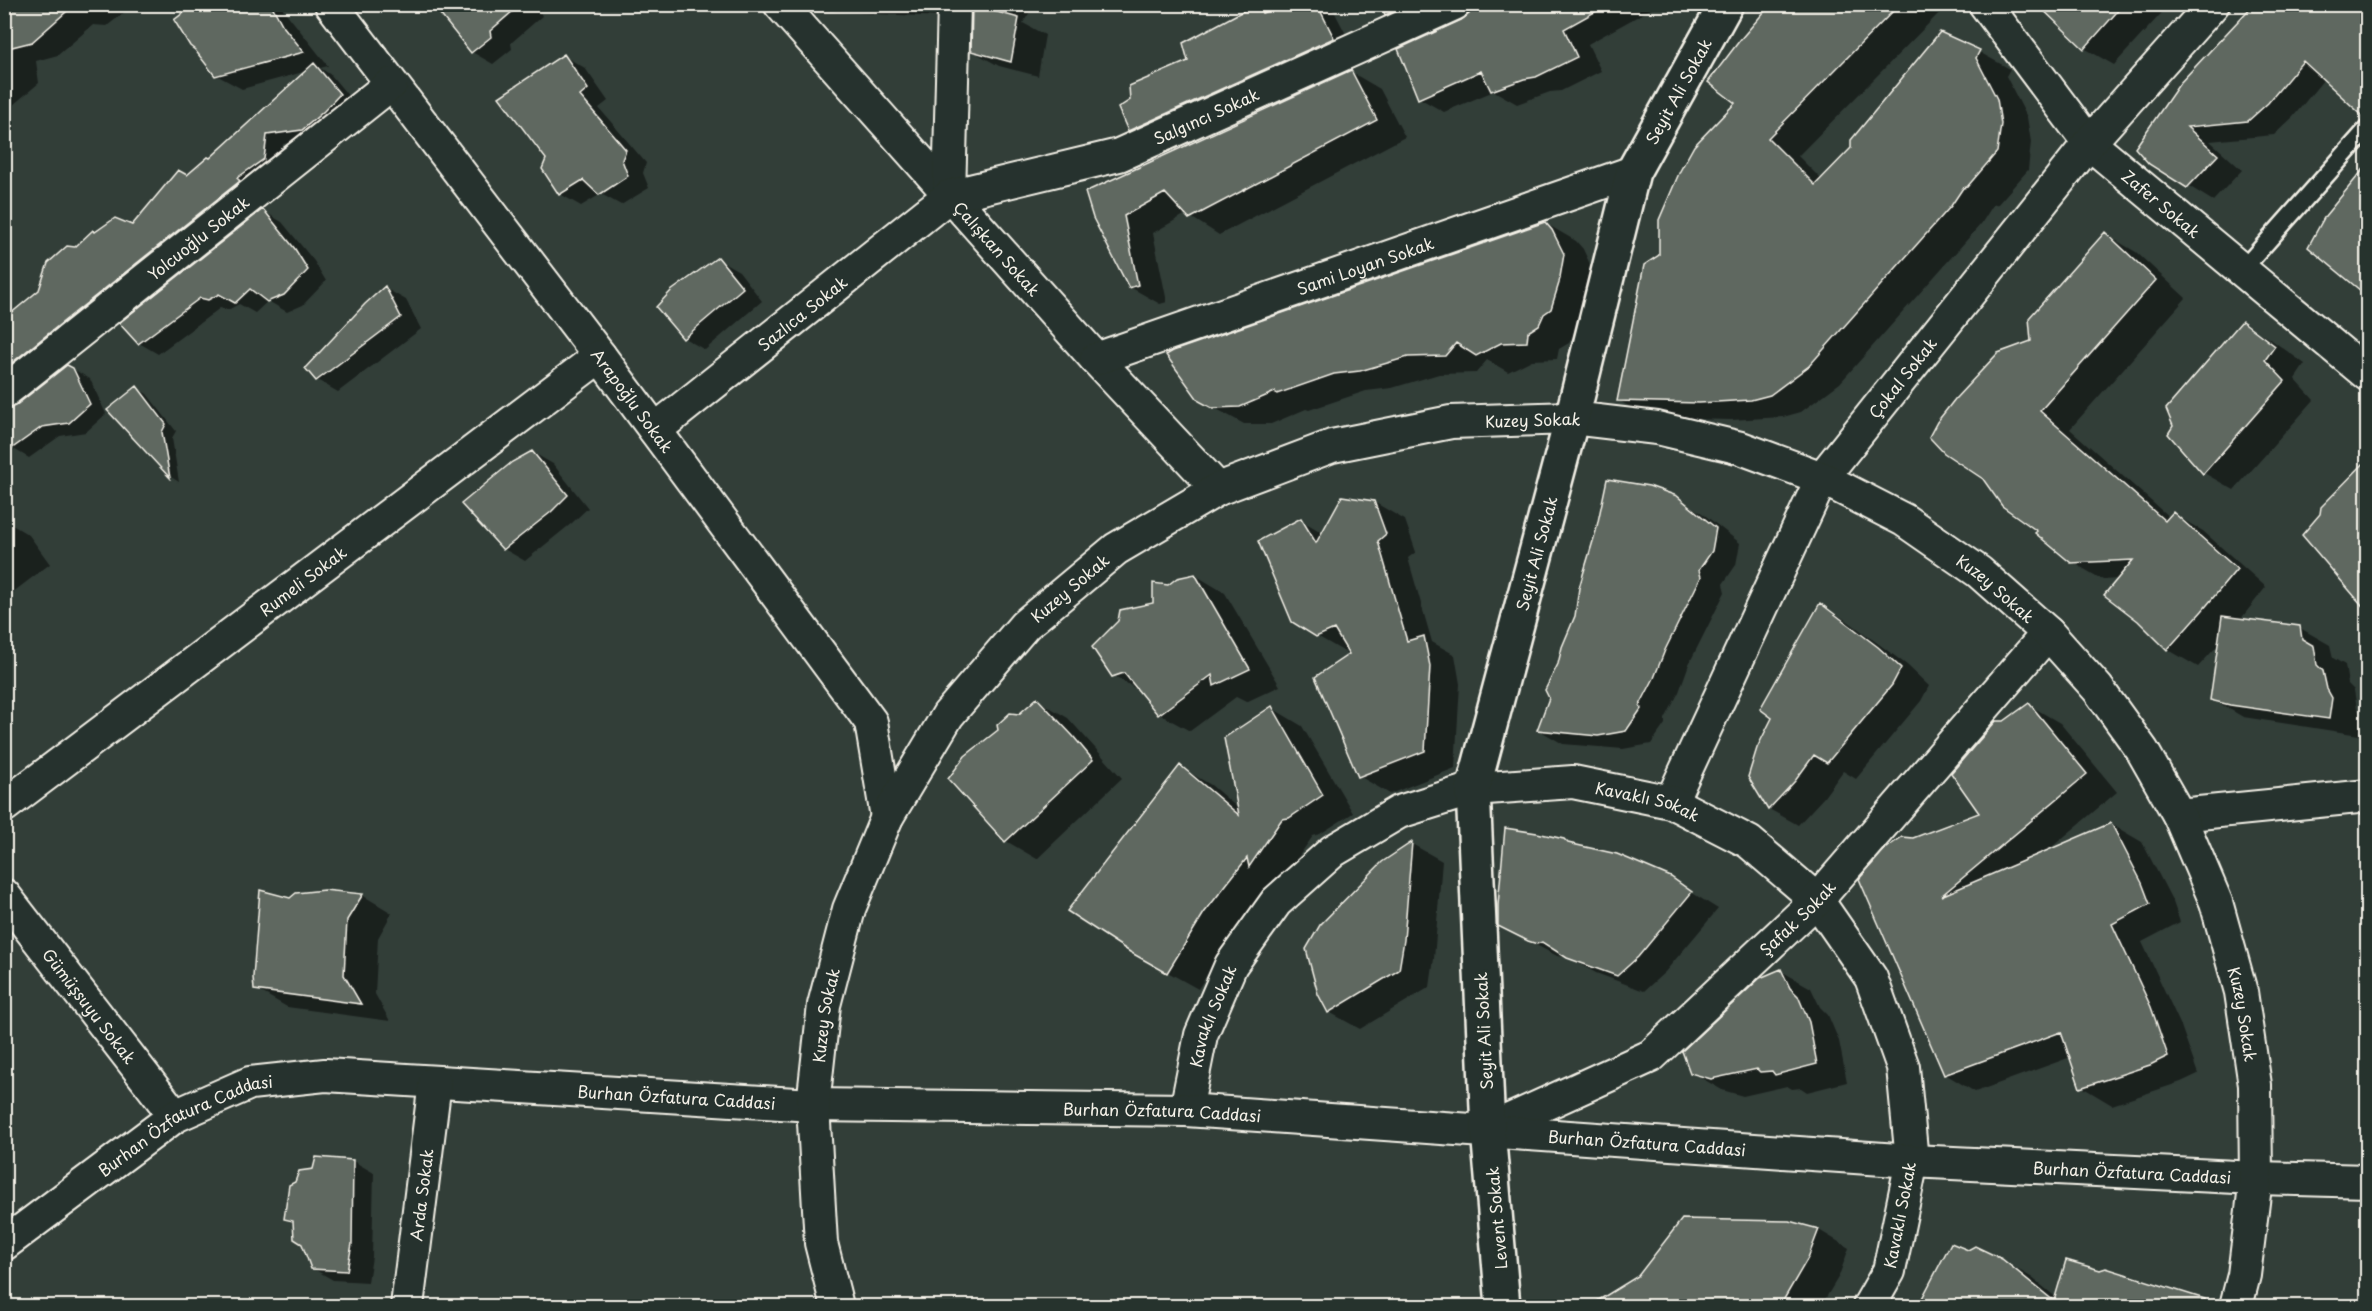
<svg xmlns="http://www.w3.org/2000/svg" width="2372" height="1311" viewBox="0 0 2372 1311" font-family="'Playpen Sans',sans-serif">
  <rect width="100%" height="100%" fill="#323e38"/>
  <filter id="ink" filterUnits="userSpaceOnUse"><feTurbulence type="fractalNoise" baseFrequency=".0167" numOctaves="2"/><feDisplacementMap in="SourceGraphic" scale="12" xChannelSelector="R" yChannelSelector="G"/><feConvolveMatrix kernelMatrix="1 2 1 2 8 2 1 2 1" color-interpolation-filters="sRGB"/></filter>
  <g filter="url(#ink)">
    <path fill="#0007" fill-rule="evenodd" d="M 4,4 L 135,4 L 107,26 L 93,25 L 58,55 L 36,61 L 39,83 L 13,105 L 4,117 Z
      M 178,4 L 279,4 L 328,66 L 320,68 L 331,75 L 355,104 L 319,138 L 283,144 L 281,168 L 4,394 L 4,321 L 40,291 L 75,249 L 96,234 L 132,227 L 187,177 L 211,159 L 307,71 L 242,89 L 216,75 L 186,14 Z
      M 434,4 L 536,4 L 542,16 L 511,43 L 512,49 L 493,64 L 472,52 Z
      M 823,4 L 971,4 L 966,9 L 963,18 L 836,12 Z
      M 973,4 L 1035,4 L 1023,23 L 1045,35 L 1038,76 L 999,66 L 972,51 Z
      M 1295,4 L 1323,4 L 1334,11 L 1354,50 L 1150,142 L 1129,130 L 1131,101 L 1190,62 L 1258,5 L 1270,12 Z
      M 1383,4 L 1465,4 L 1412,29 L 1387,14 Z
      M 1473,4 L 1660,4 L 1588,44 L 1601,71 L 1561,91 L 1550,92 L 1517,104 L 1494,91 L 1444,112 L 1419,98 L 1463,21 L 1470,15 Z
      M 1773,4 L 1948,4 L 1798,156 L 1822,180 L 1979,52 L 2010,69 L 2006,76 L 2027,117 L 2031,142 L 2028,170 L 1998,204 L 1993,205 L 1981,224 L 1840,383 L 1801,412 L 1783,417 L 1731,420 L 1649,418 L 1618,400 L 1660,256 L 1738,103 Z
      M 2042,4 L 2170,4 L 2114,65 L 2084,48 Z
      M 2254,4 L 2368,4 L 2368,115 L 2355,107 L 2324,79 L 2293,117 L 2274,135 L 2210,141 L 2242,170 L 2213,201 L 2150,162 Z
      M 564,56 L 585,68 L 608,101 L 599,108 L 646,163 L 643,173 L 649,188 L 621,205 L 601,194 L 581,206 L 560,194 L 548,159 Z
      M 1351,72 L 1380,89 L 1405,137 L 1219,235 L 1186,214 L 1153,233 L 1167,302 L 1160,304 L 1130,287 L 1094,217 ZM 1124,208 L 1133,255 L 1129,251 L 1121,209 Z
      M 2368,169 L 2368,289 L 2348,278 L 2326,217 Z
      M 263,211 L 282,222 L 314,261 L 326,281 L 303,305 L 287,312 L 268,301 L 255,313 L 239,304 L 228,310 L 220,308 L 158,354 L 139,343 Z
      M 1545,223 L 1576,241 L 1583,249 L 1594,273 L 1582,327 L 1575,332 L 1569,343 L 1559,349 L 1557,359 L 1532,360 L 1508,372 L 1487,360 L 1476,373 L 1439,374 L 1392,388 L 1366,391 L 1309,410 L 1306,409 L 1271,424 L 1244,424 L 1200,400 Z
      M 2105,234 L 2136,252 L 2186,298 L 2070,429 L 2170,518 L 2173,514 L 2203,531 L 2266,587 L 2240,620 L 2300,628 L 2330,645 L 2333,658 L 2345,665 L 2348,684 L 2354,690 L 2357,708 L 2362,716 L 2359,735 L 2243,717 L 2212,699 L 2220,643 L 2198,667 L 2167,649 L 2119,579 L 2103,580 L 2072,562 L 2037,533 L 2032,342 Z
      M 718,259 L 739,271 L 762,301 L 705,350 L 684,338 Z
      M 385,288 L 406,300 L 421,329 L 338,392 L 317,380 Z
      M 2242,323 L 2273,341 L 2305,364 L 2295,379 L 2314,400 L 2234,490 L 2204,473 Z
      M 68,366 L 90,379 L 106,414 L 86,432 L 60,436 L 29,458 L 12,448 L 4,439 L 4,410 L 16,407 Z
      M 137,388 L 147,394 L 176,431 L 172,438 L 179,482 L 171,477 L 109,410 Z
      M 532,452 L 553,464 L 588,508 L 572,523 L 525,561 L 504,549 Z
      M 2356,474 L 2368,480 L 2368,609 L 2304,535 Z
      M 1676,498 L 1702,513 L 1740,543 L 1736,565 L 1723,584 L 1725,592 L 1689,664 L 1679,692 L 1665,719 L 1665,724 L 1651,744 L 1623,749 L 1563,744 L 1539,730 Z
      M 1374,502 L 1405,520 L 1416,552 L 1408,558 L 1432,642 L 1455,655 L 1460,684 L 1455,768 L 1390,794 L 1359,776 L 1350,655 L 1317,636 L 1301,520 L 1323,533 Z
      M 9,523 L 29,535 L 50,564 L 4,599 L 4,526 Z
      M 1195,575 L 1225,593 L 1280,686 L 1246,702 L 1236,697 L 1190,731 L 1159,714 L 1141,692 L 1113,675 L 1154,604 Z
      M 1821,605 L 1849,622 L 1907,665 L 1929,686 L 1921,701 L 1856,779 L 1843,771 L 1824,797 L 1798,825 L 1769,809 Z
      M 1037,700 L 1068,718 L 1122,778 L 1037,859 L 1006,841 L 950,779 Z
      M 2029,705 L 2060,723 L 2117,792 L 2046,852 L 2111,824 L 2142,842 L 2173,902 L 2180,922 L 2142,942 L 2181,1026 L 2198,1074 L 2181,1082 L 2112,1105 L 2082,1087 L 2071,1057 L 1975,1092 L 1945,1074 L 1913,839 L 1981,814 L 2005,722 Z
      M 1272,708 L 1302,726 L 1353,813 L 1320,834 L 1313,836 L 1280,883 L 1274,879 L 1235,931 L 1198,989 L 1162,969 L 1180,767 L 1211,785 L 1239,809 Z
      M 1412,844 L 1442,861 L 1434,959 L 1430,987 L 1360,1029 L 1329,1012 Z
      M 1572,846 L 1670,879 L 1718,909 L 1665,972 L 1644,991 L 1596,973 L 1569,958 L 1557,956 L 1500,926 Z
      M 324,892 L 362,895 L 392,913 L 378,938 L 375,994 L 390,1021 L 287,1007 L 256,989 Z
      M 1781,971 L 1811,988 L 1820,1007 L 1828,1015 L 1839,1041 L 1847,1082 L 1807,1092 L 1801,1088 L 1792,1089 L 1787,1086 L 1743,1096 L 1722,1090 L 1691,1072 Z
      M 353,1161 L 374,1173 L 372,1257 L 368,1282 L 333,1280 L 312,1268 L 294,1223 L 285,1218 Z
      M 1789,1222 L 1819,1230 L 1849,1248 L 1839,1276 L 1821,1306 L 1592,1306 L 1639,1277 Z
      M 1952,1245 L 2001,1260 L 2031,1277 L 2057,1298 L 2184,1301 L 2184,1306 L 1920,1306 Z
      M 1902,1300 L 1917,1306 L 1898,1306 Z"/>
    <path fill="#5f6861" stroke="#f4f1e8" stroke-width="1.5" d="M 4,4 L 75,4 L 32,42 L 4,49 Z
      M 195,4 L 271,4 L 283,26 L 304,52 L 215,76 L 195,50 L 190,46 L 174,20 Z
      M 432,4 L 521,4 L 490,31 L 491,37 L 471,53 Z
      M 1256,4 L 1259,4 L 1262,13 L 1290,4 L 1317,4 L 1334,38 L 1128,131 L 1118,108 L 1130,100 L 1129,86 L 1188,61 L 1183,43 Z
      M 1381,4 L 1409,4 L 1385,15 Z
      M 1472,4 L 1609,4 L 1564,29 L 1577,57 L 1536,77 L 1524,79 L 1491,91 L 1481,71 L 1418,99 L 1398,49 L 1461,20 L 1469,14 Z
      M 1771,4 L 1900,4 L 1768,138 L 1815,185 L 1851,148 L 1851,140 L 1940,32 L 1980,50 L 1976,58 L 1997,99 L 2001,124 L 1997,152 L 1967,187 L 1963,188 L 1951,206 L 1809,366 L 1770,395 L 1751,400 L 1699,403 L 1617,401 L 1644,265 L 1659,255 L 1659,220 L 1680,171 L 1694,146 L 1735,103 L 1708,82 L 1740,40 Z
      M 2037,4 L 2124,4 L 2084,49 Z
      M 2254,4 L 2367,4 L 2367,118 L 2365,118 L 2303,61 L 2268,103 L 2248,121 L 2187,127 L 2218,155 L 2187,188 L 2149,164 L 2135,148 L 2180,83 Z
      M 972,5 L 1019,18 L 1011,62 L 971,51 Z
      M 564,54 L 588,89 L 580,96 L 626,150 L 622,160 L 628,176 L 599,195 L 583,180 L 559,195 L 542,169 L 546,159 L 499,97 Z
      M 314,63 L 340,94 L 324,111 L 302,130 L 267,135 L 264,159 L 237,178 L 240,181 L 4,369 L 4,319 L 39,290 L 48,263 L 67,246 L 75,247 L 93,230 L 95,232 L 115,218 L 132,225 L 178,170 L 187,175 L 208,157 L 210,158 Z
      M 1351,70 L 1377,120 L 1189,219 L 1165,193 L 1124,216 L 1138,285 L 1129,288 L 1093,218 L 1085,192 Z
      M 2367,165 L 2367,296 L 2308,247 L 2325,216 Z
      M 263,209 L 295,249 L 308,270 L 284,295 L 267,302 L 250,289 L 235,303 L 219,294 L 208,300 L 200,298 L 138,344 L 119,323 Z
      M 1545,222 L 1552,230 L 1564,254 L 1559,283 L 1551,309 L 1544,314 L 1539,325 L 1528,332 L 1527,342 L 1501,343 L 1476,356 L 1456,343 L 1445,356 L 1408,357 L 1360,371 L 1334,374 L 1277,394 L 1275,392 L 1240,407 L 1212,408 L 1199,401 L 1166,355 L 1173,351 Z
      M 2105,232 L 2156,280 L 2040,411 L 2165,521 L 2173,512 L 2237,569 L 2202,611 L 2167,650 L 2138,621 L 2104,595 L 2133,560 L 2071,563 L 2035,533 L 2037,531 L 2002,506 L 1983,479 L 1944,453 L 1929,437 L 1937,422 L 1955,399 L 1998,353 L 2031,341 L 2029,318 Z
      M 718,257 L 743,288 L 683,339 L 656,307 L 671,291 Z
      M 385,286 L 401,317 L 316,381 L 305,368 L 365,304 Z
      M 2242,321 L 2275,346 L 2265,360 L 2285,381 L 2203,474 L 2168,434 L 2173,426 L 2166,409 Z
      M 67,365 L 73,368 L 90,404 L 69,423 L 42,427 L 4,454 L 4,410 L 15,406 Z
      M 137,386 L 166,424 L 162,432 L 170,478 L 107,410 Z
      M 532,451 L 568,495 L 551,512 L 503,550 L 461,504 L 512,462 Z
      M 2367,460 L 2367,611 L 2302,535 L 2320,514 L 2321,507 Z
      M 1607,479 L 1649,486 L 1677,496 L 1716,528 L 1712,551 L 1699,570 L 1701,577 L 1665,650 L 1654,678 L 1640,705 L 1641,709 L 1626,731 L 1598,736 L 1537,730 L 1549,698 L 1545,690 L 1558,664 L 1562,647 L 1575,616 L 1579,588 L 1596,531 Z
      M 1342,496 L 1374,501 L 1386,534 L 1378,541 L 1407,641 L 1424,636 L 1430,666 L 1425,751 L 1358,777 L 1315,677 L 1349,654 L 1334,629 L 1316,637 L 1292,622 L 1258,541 L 1301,518 L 1316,543 Z
      M 1195,574 L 1250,669 L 1214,686 L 1212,675 L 1158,715 L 1124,673 L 1112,677 L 1092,647 L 1118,621 L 1120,610 L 1153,603 L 1153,583 L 1168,585 L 1177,578 Z
      M 1820,603 L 1878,647 L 1901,668 L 1892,685 L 1827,763 L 1814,755 L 1795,781 L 1768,810 L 1748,777 L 1757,748 L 1772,718 L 1760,709 Z
      M 2222,616 L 2300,626 L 2302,639 L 2314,646 L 2317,665 L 2323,671 L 2327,689 L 2332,698 L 2329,719 L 2230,705 L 2210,700 Z
      M 1037,698 L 1073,736 L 1093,760 L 1005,842 L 948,779 L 965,756 L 998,730 L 997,725 L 1010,713 L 1019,714 Z
      M 2029,703 L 2087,774 L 1941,896 L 2111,823 L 2142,883 L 2150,904 L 2112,924 L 2151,1007 L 2168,1056 L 2150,1065 L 2080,1088 L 2061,1032 L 1944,1075 L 1859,879 L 1886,848 L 1902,837 L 1913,838 L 1979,813 L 1951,773 L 1996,721 L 2004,721 Z
      M 1272,706 L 1323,795 L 1289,818 L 1282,819 L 1249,867 L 1247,858 L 1204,913 L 1167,973 L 1130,952 L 1067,911 L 1180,765 L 1239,815 L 1224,738 Z
      M 1505,828 L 1537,833 L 1564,839 L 1568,843 L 1617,854 L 1671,877 L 1692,892 L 1638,957 L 1617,976 L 1567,958 L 1542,942 L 1537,944 L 1528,941 L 1498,926 L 1498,905 Z
      M 1412,842 L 1404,940 L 1399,970 L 1328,1013 L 1318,994 L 1306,949 L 1320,925 L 1382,862 Z
      M 260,890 L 290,898 L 296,893 L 324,890 L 363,894 L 347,920 L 344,975 L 361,1004 L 254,990 L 253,977 Z
      M 1781,969 L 1790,988 L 1798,996 L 1809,1022 L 1817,1064 L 1775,1075 L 1772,1071 L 1760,1072 L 1757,1069 L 1711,1079 L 1690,1073 L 1682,1051 L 1760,978 Z
      M 316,1157 L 353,1160 L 352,1244 L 347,1271 L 311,1269 L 302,1244 L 294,1239 L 293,1221 L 284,1219 L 289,1185 L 295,1182 L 299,1171 L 313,1169 Z
      M 1682,1219 L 1789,1221 L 1819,1229 L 1808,1258 L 1780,1306 L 1589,1306 L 1638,1276 Z
      M 1951,1243 L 1968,1250 L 1975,1246 L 2002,1259 L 2054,1301 L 2066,1260 L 2100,1270 L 2106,1268 L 2205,1299 L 2204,1306 L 1918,1306 Z"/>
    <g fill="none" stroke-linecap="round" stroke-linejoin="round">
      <g stroke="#f4f1e8" stroke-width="21">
        <path id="lane" d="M 2242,270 L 2368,128"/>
      </g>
      <g stroke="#f4f1e8" stroke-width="36">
        <g id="street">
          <path id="s1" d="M 331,4 L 600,356 L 871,722 L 887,817"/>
          <path id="s2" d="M 780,4 L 1096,359 L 1218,489"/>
          <path id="s3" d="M 1985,4 L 2089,143 L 2368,375"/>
          <path d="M 949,196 L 954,4"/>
          <path id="s4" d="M 1096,359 L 1633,172"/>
          <path id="s5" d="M 4,392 L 391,84"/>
          <path id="s6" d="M 655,430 L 949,196 L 1119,155 L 1454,4"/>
          <path id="s7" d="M 1671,802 L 1822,478 L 2089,143 L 2213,4"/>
          <path id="s8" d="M 4,806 L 600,356"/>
          <path d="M 2179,815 L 2368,796"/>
          <path id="s9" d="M 4,895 L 175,1116"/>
          <path id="s10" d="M 1186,1110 L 1201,1035 L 1231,965 L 1276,902 L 1333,851 L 1399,812 L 1473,789 L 1573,782 L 1671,802 L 1749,842 L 1817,900 L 1871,978 L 1903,1067 L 1912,1161 L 1889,1271 L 1869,1306"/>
          <path id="s11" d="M 1490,1129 L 1651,1056 L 1817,900 L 2048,633"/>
          <path id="s12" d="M 4,1244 L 175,1116 L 250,1083 L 325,1075 L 813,1105 L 1186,1110 L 1912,1161 L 2256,1178 L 2368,1181"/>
          <path id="s13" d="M 407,1306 L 435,1082"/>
          <path id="s14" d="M 837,1306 L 821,1243 L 813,1105 L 824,1005 L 849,909 L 887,817 L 948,715 L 1025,625 L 1116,549 L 1218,489 L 1332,446 L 1451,422 L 1572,418 L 1657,428 L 1741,448 L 1822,478 L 1904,520 L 1979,572 L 2048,633 L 2098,689 L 2142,750 L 2179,815 L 2216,902 L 2241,992 L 2255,1085 L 2256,1178 L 2244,1275 L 2236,1306"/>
        </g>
      </g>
      <g stroke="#f4f1e8" stroke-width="38">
        <g id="secondary">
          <path id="s15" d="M 1503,1306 L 1488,1130 L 1473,789 L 1572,418 L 1633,172 L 1726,4"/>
        </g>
      </g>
      <use href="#lane" stroke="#26332d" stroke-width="16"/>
      <use href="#street" stroke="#26332d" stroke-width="32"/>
      <use href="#secondary" stroke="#26332d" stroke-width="33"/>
    </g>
  </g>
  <g text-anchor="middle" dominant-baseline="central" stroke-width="6" stroke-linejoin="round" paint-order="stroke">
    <g font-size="16" fill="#f4f1e8" stroke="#26332d">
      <text stroke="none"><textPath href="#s15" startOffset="1248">Seyit Ali Sokak</textPath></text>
      <text stroke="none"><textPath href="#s6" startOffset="646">Salgıncı Sokak</textPath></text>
      <text stroke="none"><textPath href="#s3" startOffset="268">Zafer Sokak</textPath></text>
      <text stroke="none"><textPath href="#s5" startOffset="248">Yolcuoğlu Sokak</textPath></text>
      <text stroke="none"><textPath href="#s2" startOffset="327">Çalışkan Sokak</textPath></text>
      <text stroke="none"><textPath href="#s4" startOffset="285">Sami Loyan Sokak</textPath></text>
      <text stroke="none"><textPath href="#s6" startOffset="188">Sazlıca Sokak</textPath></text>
      <text stroke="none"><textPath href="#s7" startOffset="486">Çokal Sokak</textPath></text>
      <text stroke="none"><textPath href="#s1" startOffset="498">Arapoğlu Sokak</textPath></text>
      <text stroke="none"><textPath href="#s14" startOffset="1302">Kuzey Sokak</textPath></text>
      <text stroke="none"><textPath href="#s15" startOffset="762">Seyit Ali Sokak</textPath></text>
      <text stroke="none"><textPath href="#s8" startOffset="374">Rumeli Sokak</textPath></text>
      <text stroke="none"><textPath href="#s14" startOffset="798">Kuzey Sokak</textPath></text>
      <text stroke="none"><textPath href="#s14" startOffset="1806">Kuzey Sokak</textPath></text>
      <text stroke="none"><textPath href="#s10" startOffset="638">Kavaklı Sokak</textPath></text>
      <text stroke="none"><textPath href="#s11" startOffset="378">Şafak Sokak</textPath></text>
      <text stroke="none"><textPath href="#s9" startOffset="140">Gümüşsuyu Sokak</textPath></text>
      <text stroke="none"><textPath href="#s14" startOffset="294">Kuzey Sokak</textPath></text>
      <text stroke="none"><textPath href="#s14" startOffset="2310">Kuzey Sokak</textPath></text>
      <text stroke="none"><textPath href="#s10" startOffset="98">Kavaklı Sokak</textPath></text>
      <text transform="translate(1483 1031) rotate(-93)">Seyit Ali Sokak</text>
      <text stroke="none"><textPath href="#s12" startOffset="723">Burhan Özfatura Caddasi</textPath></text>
      <text stroke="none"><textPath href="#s12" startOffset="1209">Burhan Özfatura Caddasi</textPath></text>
      <text stroke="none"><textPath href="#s12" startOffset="219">Burhan Özfatura Caddasi</textPath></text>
      <text stroke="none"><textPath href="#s12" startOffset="1695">Burhan Özfatura Caddasi</textPath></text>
      <text stroke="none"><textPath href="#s12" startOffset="2181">Burhan Özfatura Caddasi</textPath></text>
      <text stroke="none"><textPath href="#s13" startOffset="112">Arda Sokak</textPath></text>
      <text transform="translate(1899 1215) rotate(-79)">Kavaklı Sokak</text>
      <text transform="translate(1496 1218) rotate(-95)">Levent Sokak</text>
    </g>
  </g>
  <rect width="2372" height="1311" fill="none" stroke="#26332d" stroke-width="24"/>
  <rect x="12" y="12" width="2348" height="1287" fill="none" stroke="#f4f1e8" stroke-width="2" filter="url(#ink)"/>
</svg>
